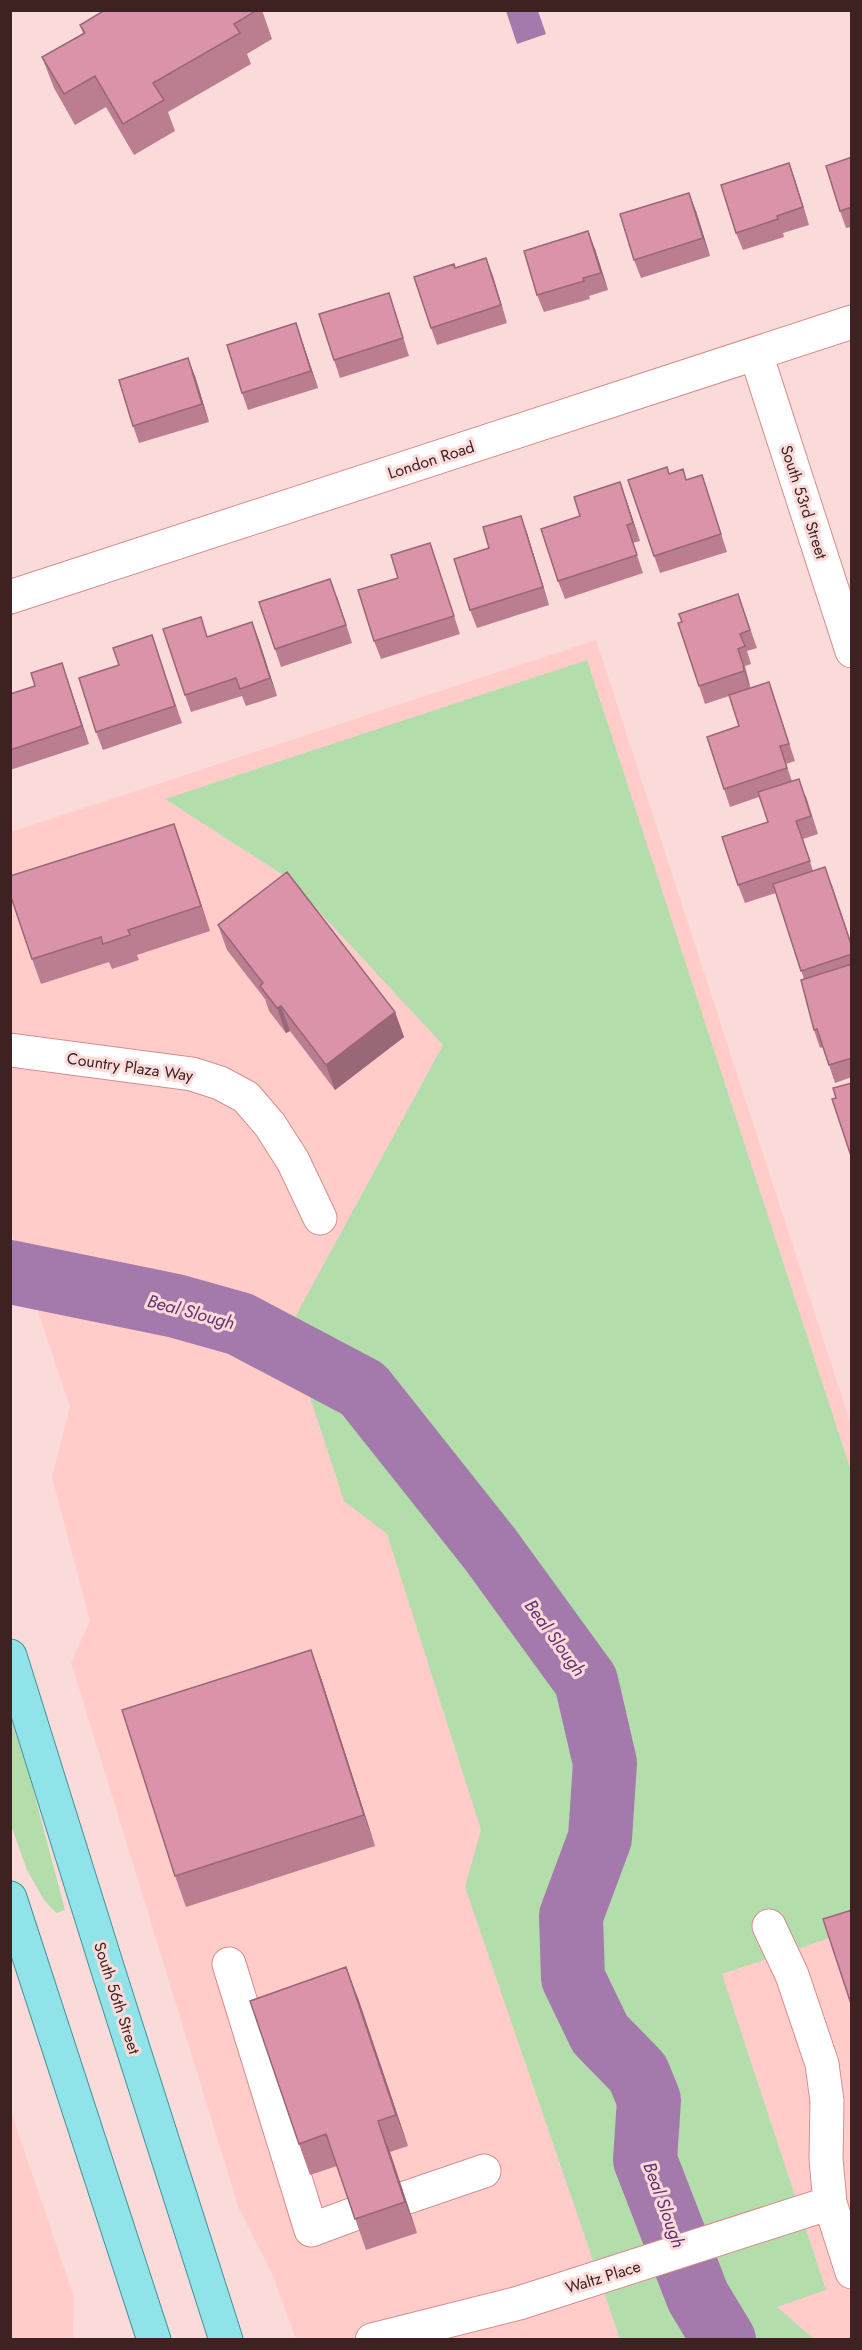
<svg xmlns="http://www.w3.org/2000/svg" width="862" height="2350" viewBox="0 0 862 2350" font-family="Jost,sans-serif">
  <rect width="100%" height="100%" fill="#fadbda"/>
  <path fill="#ffccca" d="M 596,640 L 851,1425 L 851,2339 L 296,2339 L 273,2276 L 239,2209 L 71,1662 L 90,1621 L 52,1477 L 70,1407 L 11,1231 L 11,832 Z
    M 11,2112 L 74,2297 L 73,2339 L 11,2339 Z"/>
  <path fill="#b4ddac" d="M 587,660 L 851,1471 L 851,1931 L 722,1974 L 826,2290 L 777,2307 L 814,2339 L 620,2339 L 465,1887 L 481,1830 L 387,1534 L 344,1501 L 288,1330 L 443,1045 L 288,878 L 165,799 Z
    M 11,1720 L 29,1774 L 65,1910 L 56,1913 L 44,1900 L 27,1870 L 11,1825 Z"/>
  <path fill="#a479ac" d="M 506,11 L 538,11 L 546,34 L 517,44 Z"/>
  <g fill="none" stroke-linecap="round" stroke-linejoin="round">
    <path stroke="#a479ac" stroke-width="64" d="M 10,1272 L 176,1306 L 240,1324 L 363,1389 L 490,1549 L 586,1681 L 605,1763 L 600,1838 L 571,1916 L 573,1978 L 600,2034 L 638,2073 L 649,2100 L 645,2160 L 698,2297 L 724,2340"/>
    <g stroke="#d58e8d" stroke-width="35">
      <path id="minor" d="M 756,354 L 852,651
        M 10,597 L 852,322
        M 10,1050 L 192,1074 L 220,1083 L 246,1097 L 270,1125 L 293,1161 L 320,1218
        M 769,1926 L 792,1975 L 822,2064 L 827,2101 L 826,2159 L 830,2203 L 852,2272
        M 229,1964 L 311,2230 L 354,2214
        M 405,2198 L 484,2171
        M 372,2340 L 519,2303 L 830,2203"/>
    </g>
    <g stroke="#439398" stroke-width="35">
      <path id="major" d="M 10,1656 L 108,1970 L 226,2340
        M 10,1898 L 154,2340"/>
    </g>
    <use href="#minor" stroke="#fff" stroke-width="33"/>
    <use href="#major" stroke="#90e3e8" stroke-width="33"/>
  </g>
  <path fill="#bb7e90" d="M 105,10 L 262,10 L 272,39 L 247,54 L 251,64 L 168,112 L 175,131 L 134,155 L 106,107 L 75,125 L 54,88 L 42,57 L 83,33 L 80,25 Z
    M 852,157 L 852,227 L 846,228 L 840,211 Z
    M 795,180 L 809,225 L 783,233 L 784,237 L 743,250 L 736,233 Z
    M 696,211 L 710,256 L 641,278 L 634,260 Z
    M 595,249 L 608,290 L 589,296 L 590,299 L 544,312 L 537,295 Z
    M 486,258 L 507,323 L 437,345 L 431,328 Z
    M 395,311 L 409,356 L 340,378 L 334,360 Z
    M 296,323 L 318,388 L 248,410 L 242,393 Z
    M 195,376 L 209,422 L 139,443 L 133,426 Z
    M 670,473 L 687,480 L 702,475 L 727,552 L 660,573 L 628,480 Z
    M 626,499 L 640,541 L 633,543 L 643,573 L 565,599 L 558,581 L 580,516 Z
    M 527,533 L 549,605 L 477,628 L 470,610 L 489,548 Z
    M 430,543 L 460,634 L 381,659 L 374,641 L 398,578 Z
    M 738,594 L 757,648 L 747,651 L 751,664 L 745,666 L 749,682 L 750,688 L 775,700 L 795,761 L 786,764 L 792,781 L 806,796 L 818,834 L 803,839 L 813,871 L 832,885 L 852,945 L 852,1077 L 835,1083 L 823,1047 L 820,1048 L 814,1030 L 804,979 L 776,893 L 745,903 L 738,885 L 768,822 L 759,797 L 730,807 L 724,789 L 739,726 L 729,696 L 705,704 L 699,686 Z
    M 337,596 L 352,643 L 281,667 L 275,649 Z
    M 252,622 L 277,696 L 246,706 L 242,696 L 191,712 L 185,695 L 208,637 Z
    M 152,635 L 182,723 L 103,750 L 96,732 L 119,665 Z
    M 62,663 L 89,744 L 10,770 L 10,694 L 35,686 Z
    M 183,849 L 210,931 L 137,955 L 139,960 L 112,969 L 109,962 L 41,984 L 32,959 Z
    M 218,925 L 395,1012 L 404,1037 L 335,1090 L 290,1031 L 286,1033 L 269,1011 L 265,999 L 227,950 Z
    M 311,1650 L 322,1681 L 375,1846 L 186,1907 L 175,1876 Z
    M 358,1998 L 408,2146 L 390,2152 L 417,2233 L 366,2250 L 337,2166 L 310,2175 L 299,2144 Z"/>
  <path fill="#996776" d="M 789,163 L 795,180 L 809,225 L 803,207 Z
    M 689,193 L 696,211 L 710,256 L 703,238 Z
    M 588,231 L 595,249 L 608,290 L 601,273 Z
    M 486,258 L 493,276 L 507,323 L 501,305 Z
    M 296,323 L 302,341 L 318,388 L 311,371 Z
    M 188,358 L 195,376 L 209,422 L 202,404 Z
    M 620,482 L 626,499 L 640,541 L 633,523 Z
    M 521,516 L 527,533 L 549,605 L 543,587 Z
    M 252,622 L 259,640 L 277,696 L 270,678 Z
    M 738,649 L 749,682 L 750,689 L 744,671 Z
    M 62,663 L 89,744 L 82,726 Z
    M 174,824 L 183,849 L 210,931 L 201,906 Z
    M 281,1006 L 290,1031 L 286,1033 L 277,1008 Z
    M 395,1012 L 404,1037 L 335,1090 L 326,1065 Z
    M 311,1650 L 322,1681 L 375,1846 L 364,1815 Z
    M 346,1967 L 358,1998 L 408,2146 L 396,2115 Z
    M 378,2121 L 390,2152 L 417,2233 L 405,2202 Z"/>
  <path fill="#da93a8" stroke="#996776" stroke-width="1.5" d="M 105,10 L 257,10 L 234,24 L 240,33 L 153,83 L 164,100 L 123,124 L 95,76 L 64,94 L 42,57 L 85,33 L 80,25 Z
    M 852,157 L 852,207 L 840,211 L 826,166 Z
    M 789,163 L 803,207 L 777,216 L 778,219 L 736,233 L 721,185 Z
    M 689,193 L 703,238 L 634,260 L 620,214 Z
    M 588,231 L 601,273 L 583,278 L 584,281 L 537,295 L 524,251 Z
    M 486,258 L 501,305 L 431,328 L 414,277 L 454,264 L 455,268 Z
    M 389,293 L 403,338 L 334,360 L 319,314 Z
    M 296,323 L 311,371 L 242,393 L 227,345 Z
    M 188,358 L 202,404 L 133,426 L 119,380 Z
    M 667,467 L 669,474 L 683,469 L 686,480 L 702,475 L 721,534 L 654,556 L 628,480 Z
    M 620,482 L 633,523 L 627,525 L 637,555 L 558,581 L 541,529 L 580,516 L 574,497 Z
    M 521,516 L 543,587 L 470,610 L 454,559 L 489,548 L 483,527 Z
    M 430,543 L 454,616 L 374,641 L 358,590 L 398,578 L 391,555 Z
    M 330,579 L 346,625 L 275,649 L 259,602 Z
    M 738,594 L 750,630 L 740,634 L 745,646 L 738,649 L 743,664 L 744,671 L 699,686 L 678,623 L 682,622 L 679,614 Z
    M 201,617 L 207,637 L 252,622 L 270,678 L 240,689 L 236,678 L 185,695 L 163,629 Z
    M 152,635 L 175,706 L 96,732 L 79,678 L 119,665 L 113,648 Z
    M 62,663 L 82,726 L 10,750 L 10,694 L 35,686 L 31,673 Z
    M 769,682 L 789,744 L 780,746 L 787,768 L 724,789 L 707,737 L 739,726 L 729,695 Z
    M 799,779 L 811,816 L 796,821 L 810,861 L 738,885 L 722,837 L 768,822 L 758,792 Z
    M 174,824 L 201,906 L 128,930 L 130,935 L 103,944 L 101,937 L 32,959 L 10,894 L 10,876 Z
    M 825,867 L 852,947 L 852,954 L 801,971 L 773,884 Z
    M 287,872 L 395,1012 L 326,1065 L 281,1006 L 277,1008 L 260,986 L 263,983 L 218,925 Z
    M 852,964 L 852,1058 L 829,1065 L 817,1029 L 814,1030 L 801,980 Z
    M 852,1083 L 852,1159 L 832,1099 L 836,1098 L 833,1088 Z
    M 311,1650 L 364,1815 L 175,1876 L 122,1710 Z
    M 852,1910 L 852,2007 L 823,1919 Z
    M 346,1967 L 396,2115 L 378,2121 L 405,2202 L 355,2219 L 326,2134 L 299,2144 L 250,2001 Z"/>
  <g text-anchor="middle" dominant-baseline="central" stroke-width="6" stroke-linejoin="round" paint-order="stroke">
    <g font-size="16" fill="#3e2222" stroke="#fadbda">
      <text transform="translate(431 460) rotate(-18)">London Road</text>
      <text transform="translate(804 502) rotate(72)">South 53rd Street</text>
      <text transform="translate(130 1067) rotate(8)">Country Plaza Way</text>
      <text transform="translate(117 1998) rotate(72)">South 56th Street</text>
      <text transform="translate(603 2277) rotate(-17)">Waltz Place</text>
    </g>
    <g font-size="18" font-style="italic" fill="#642f6f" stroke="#fadbda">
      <text transform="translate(191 1312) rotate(15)">Beal Slough</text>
      <text transform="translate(555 1638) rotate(54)">Beal Slough</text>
      <text transform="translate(664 2205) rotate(70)">Beal Slough</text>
    </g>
  </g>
  <rect width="862" height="2350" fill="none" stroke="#3e2222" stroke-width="24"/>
</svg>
